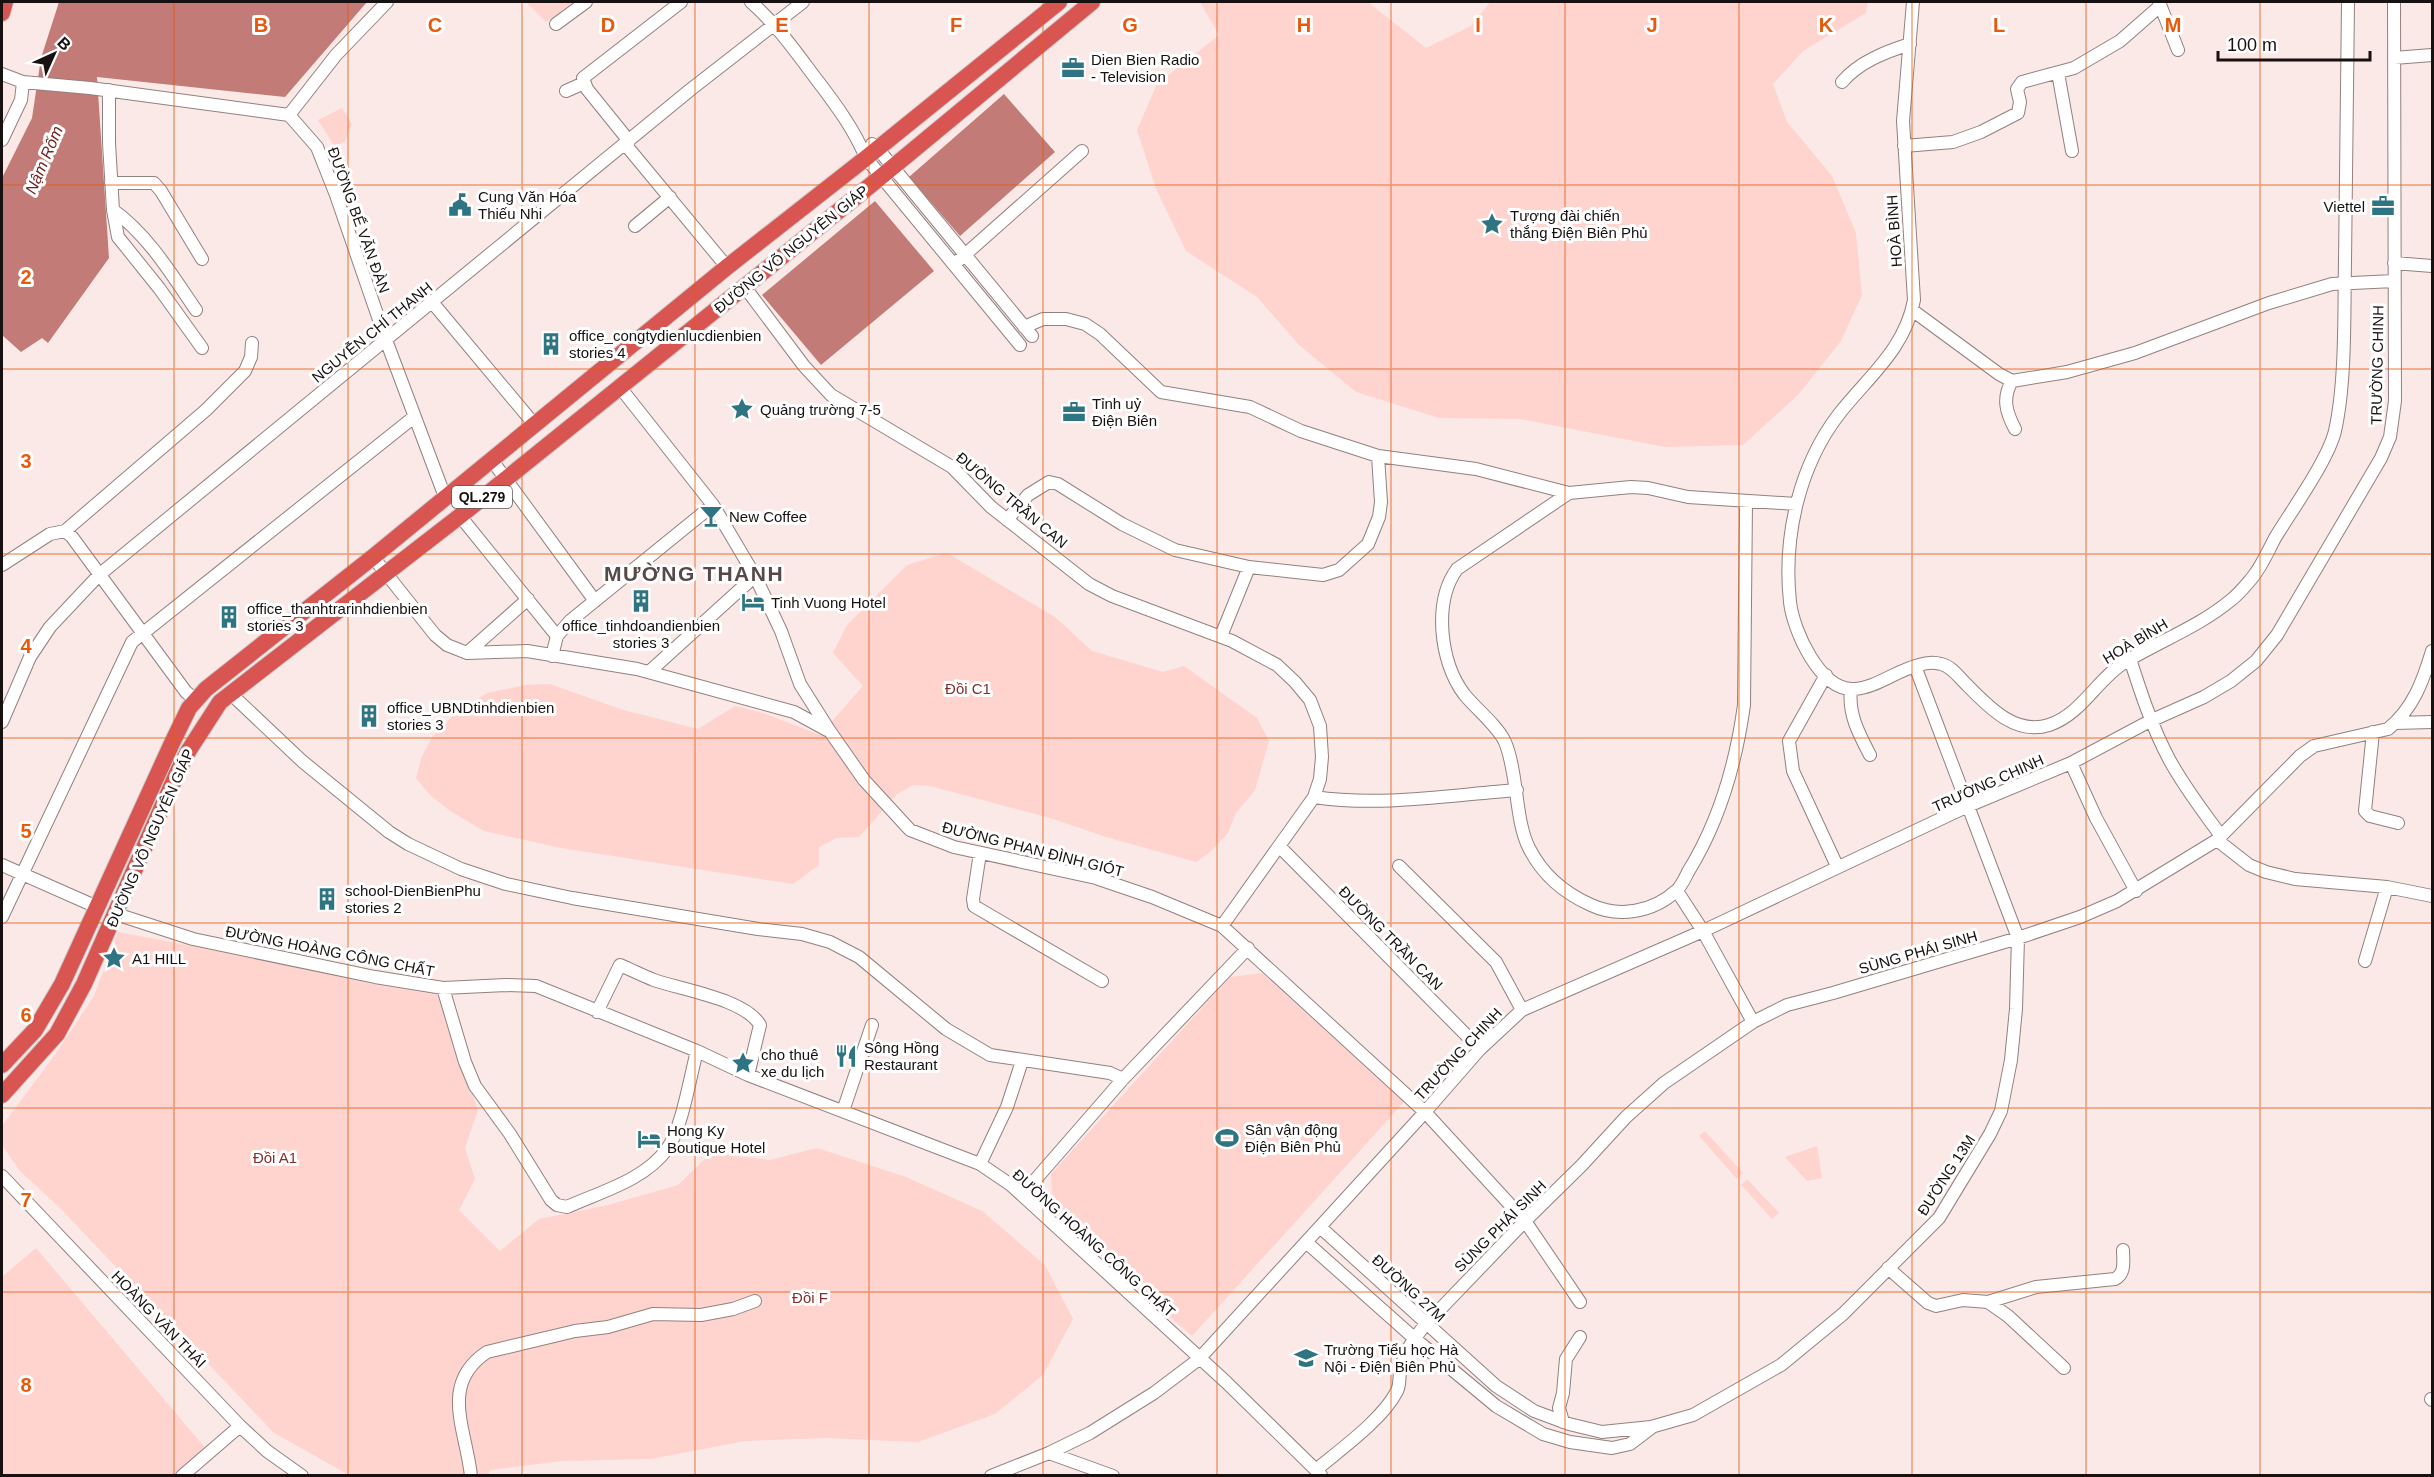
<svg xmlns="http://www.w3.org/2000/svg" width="2434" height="1477" viewBox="0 0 2434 1477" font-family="Arial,sans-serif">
  <rect width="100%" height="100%" fill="#fbe9e7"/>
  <path fill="#ffd3ce" d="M 526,2 L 574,2 L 546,22 Z
    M 1200,2 L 1368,2 L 1426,48 L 1471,26 L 1490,2 L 1868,2 L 1866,13 L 1803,51 L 1773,84 L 1787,122 L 1832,176 L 1856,233 L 1862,295 L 1841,341 L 1798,395 L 1743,445 L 1665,447 L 1520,419 L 1439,418 L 1356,392 L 1299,345 L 1257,297 L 1186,251 L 1156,189 L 1137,130 L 1157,84 L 1219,35 Z
    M 342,108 L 352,124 L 345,141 L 335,147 L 318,120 Z
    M 947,553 L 1055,617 L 1092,651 L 1163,672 L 1184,666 L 1257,718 L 1269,741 L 1255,790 L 1236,813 L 1228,833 L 1210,852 L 1196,862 L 1106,837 L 1050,818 L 930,786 L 913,785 L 897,794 L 859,837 L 837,838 L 819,847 L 819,865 L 793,884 L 561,848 L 484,831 L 450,811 L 429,794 L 416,778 L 422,756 L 433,736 L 455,714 L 487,693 L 526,685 L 550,684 L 623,710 L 698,729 L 735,706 L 763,713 L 820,735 L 863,686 L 833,653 L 847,625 L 907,565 Z
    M 118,932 L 276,962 L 372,984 L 438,995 L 478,1110 L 465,1148 L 475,1179 L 459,1210 L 500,1251 L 539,1219 L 608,1205 L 678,1185 L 711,1153 L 770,1160 L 817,1148 L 906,1177 L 982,1211 L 1045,1265 L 1073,1319 L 1043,1375 L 995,1414 L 918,1442 L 826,1438 L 745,1441 L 651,1459 L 562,1461 L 490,1470 L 488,1475 L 349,1475 L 274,1433 L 59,1207 L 20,1171 L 2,1145 L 2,1126 L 59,1049 L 94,996 Z
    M 1262,973 L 1404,1102 L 1192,1336 L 1096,1252 L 1053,1211 L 1051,1174 L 1230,977 Z
    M 1705,1131 L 1743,1173 L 1737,1179 L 1699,1136 Z
    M 1817,1146 L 1822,1178 L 1807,1181 L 1785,1157 Z
    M 1747,1179 L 1779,1213 L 1772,1219 L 1741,1185 Z
    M 36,1248 L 207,1450 L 177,1475 L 2,1475 L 2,1277 Z"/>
  <path fill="#c27b76" d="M 59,2 L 367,2 L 285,97 L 97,77 L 109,258 L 48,343 L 42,338 L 21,352 L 2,335 L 2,178 L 32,118 L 41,58 Z
    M 1004,94 L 1055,152 L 960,236 L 909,177 Z
    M 875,201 L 934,271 L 821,365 L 762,295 Z"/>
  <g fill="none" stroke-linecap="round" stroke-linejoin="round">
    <g stroke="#91817f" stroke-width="14">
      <path id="minor" d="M 751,2 C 778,26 795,51 817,80 C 836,105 854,129 866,158 L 1020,345
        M 1913,2 L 1903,121 L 1914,300 C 1905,349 1868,377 1839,414 C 1799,466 1783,537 1790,602 C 1793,630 1820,691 1854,689 C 1876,688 1897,670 1919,665 C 1925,663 1934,662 1941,664 C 1951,666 1958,676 1965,683 C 1987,705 2014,736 2049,725 C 2082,714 2097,679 2125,662 C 2160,641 2200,626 2231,600 C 2239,594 2246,585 2252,578 C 2262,566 2268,551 2275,538 C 2292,510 2328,460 2335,431 C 2346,382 2344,313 2345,262 C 2346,175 2347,88 2348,2
        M 2159,2 L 2178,50
        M 556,24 L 586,2
        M 2394,58 L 2432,55
        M 2058,73 L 2072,151
        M 2,74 L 23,82 L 90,88 L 289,115 L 317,147 L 336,195 L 386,340 L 445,497
        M 1842,82 C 1859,62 1885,52 1910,44
        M 109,90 L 109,143 L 113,210 L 118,237 L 159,288 L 202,348
        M 566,91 L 584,83
        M 289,115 L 336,55 L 387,2
        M 2,140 L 21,100 L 23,82
        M 629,141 L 587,89 L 583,78 L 681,2
        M 625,144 L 727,267
        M 872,144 L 878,149 L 1032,336
        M 1904,146 L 1953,142 L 1981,132 L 2018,113 L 2020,102 L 2017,89 L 2022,82 L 2074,68 L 2120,41 L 2160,6
        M 111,183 L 154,183 L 161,191 L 202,259
        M 113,210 C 148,235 172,275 196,310
        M 635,226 L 670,197
        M 959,260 L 1082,151
        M 2394,263 L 2432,266
        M 744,286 L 804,366 L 831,395 L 952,467 L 991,507 L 1089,584 L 1112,596 L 1232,641 L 1277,665 L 1295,682 L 1310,700 L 1320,726 L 1322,757 L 1320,779 L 1314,797 L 1222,926
        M 432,302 L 534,424
        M 1912,310 L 1999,374 L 2012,381 L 2067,372 L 2135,353 L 2269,303 L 2332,284 L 2394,281
        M 1024,327 L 1043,319 L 1066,319 L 1085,324 L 1100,334 L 1161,392 L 1250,407 L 1301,431 L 1378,456 L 1476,469 L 1569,493 L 1631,487 L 1648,488 L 1688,497 L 1796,504
        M 2012,381 C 2002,398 2006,412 2015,429
        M 619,386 L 713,505 L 755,576 L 781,631 L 800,684 L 829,730 L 864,780 L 910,830 L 954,847 L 1096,878 L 1152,897 L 1222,926 L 1425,1112 L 1525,1221 L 1580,1302
        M 491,459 L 595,601
        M 1569,493 L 1457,569 C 1433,602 1440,662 1464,694 C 1475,708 1498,726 1505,742 C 1518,773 1515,821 1529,848 C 1543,876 1564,893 1591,905 C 1619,918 1653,912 1676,891 C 1681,887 1685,878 1688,872 C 1719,822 1736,763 1744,705 L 1746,502
        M 460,516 L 557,636
        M 1007,520 L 1028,495 L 1049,482 L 1058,484 L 1122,524 L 1175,550 L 1249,567 L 1323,575 L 1339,570 L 1368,544 L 1379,517 L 1381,502 L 1378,456
        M 65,531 L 206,410 L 245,371 L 251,357 L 252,343
        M 373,557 L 435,635 L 447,645 L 467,653 L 527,651 L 637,669 L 794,712 L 827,730
        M 2,565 L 50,534 L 65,531 L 72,537 L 186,692 L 196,700
        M 1221,636 L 1249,567
        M 467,653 L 528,599
        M 552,656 L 557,636 L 570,621 L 713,505
        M 2130,659 C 2141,693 2152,727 2169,759 C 2184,787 2203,811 2221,836
        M 649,672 L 755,576
        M 1826,675 L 1789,741 L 1793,771 L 1837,866
        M 1851,690 C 1848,714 1859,734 1870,755
        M 231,694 L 302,761 L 389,832 L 408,844 L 461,869 L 506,884 L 572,898 L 758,929 L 802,934 L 830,942 L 859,957 L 946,1029 L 990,1055 L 1110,1073 L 1123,1079
        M 2,722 L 30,657 L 50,627 L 99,575 L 690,90 L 803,2
        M 2395,723 L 2432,722
        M 2373,732 L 2365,811 L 2370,816 L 2398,823
        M 2071,763 L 2096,818 L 2136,891
        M 1314,797 C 1381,807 1450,795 1517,790
        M 2217,840 L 2249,865 L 2266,872 L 2295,879 L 2387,887 L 2432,896
        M 1280,847 L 1480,1049
        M 980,853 L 973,899 L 974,906 L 1102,981
        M 2,865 L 97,907
        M 1399,866 L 1496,962 L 1522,1010
        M 1677,891 L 1703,931 L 1753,1022
        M 116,914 L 193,939 L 375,977 L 443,988 L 506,985 L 536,986 L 697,1051 L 748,1075 L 980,1164 L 1011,1185 L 1226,1382 L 1321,1475
        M 2,917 L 132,642 L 414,417
        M 2365,961 L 2387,887
        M 443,988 L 465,1062 L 475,1086 L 510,1134 L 551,1200 L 557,1205 L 567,1207 C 600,1192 645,1180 667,1149 C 682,1129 690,1077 697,1051
        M 597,1012 L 620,965 C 632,970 643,976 654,980 C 682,990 745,999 760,1025 L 748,1075
        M 843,1111 L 872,1025
        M 980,1164 L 1007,1107 L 1022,1061
        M 2,1176 L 240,1426 L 267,1451 L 302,1476
        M 1022,1195 L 1123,1079 L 1248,948
        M 1320,1227 L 1496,1386 L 1534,1411 L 1569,1424 L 1602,1432 L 1651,1427 L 1693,1415 L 1781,1365 L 1843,1314 L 1939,1218 L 1990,1134 L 2001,1111 L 2011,1060 L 2016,1009 L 2018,938 L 1915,666
        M 1306,1242 L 1414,1338 L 1496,1406 L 1543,1434 L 1570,1442 L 1612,1448 L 1630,1444 L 1651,1428
        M 1888,1268 L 1928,1303 L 1936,1306 L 1963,1300 L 1988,1302 L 2036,1287 L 2115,1279 C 2126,1273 2123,1261 2123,1250
        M 1988,1302 L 2008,1316 L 2064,1368
        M 2431,1399 L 2432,1400
        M 1563,1422 L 1559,1408 L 1563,1393 L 1566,1359 L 1580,1337
        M 1049,1453 L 1113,1476
        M 1317,1469 C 1341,1449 1383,1419 1397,1391 C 1400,1385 1399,1379 1400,1373 C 1403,1353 1414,1338 1426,1324 L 1525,1221 L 1582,1165 L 1626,1117 L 1664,1083 L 1753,1022 L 1787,1005 L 1833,993 L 2018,938 L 2080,917 L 2117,901 L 2217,840 L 2300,756 L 2314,746 L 2388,729 C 2413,709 2423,681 2432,651
        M 182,1476 L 240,1426
        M 471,1476 C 466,1429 439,1384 487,1352 L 575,1331 L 608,1327 L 653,1314 L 701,1315 L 733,1309 L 755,1301
        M 991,1476 L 1049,1453 L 1090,1433 L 1154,1393 L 1199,1359 L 1425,1112 L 1480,1049 L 1522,1010 L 1703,931 L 1968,806 L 2071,763 L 2150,721 L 2204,697 L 2231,681 L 2256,661 L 2277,635 L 2381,458 L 2390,437 L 2395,401 L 2394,2"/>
    </g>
    <g stroke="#cccbcb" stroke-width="18">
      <path id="highway" d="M 2,13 L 5,2
        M 2,1065 L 35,1030 L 62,984 L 172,743 L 189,708 L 206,689 L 373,557 L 727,267 L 866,158 L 1059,2
        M 2,1095 L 57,1034 L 84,984 L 178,771 L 189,750 L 220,702 L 460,516 L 882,176 L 1092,2"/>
    </g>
    <use href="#minor" stroke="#fff" stroke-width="12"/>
    <use href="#highway" stroke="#d85552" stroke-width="16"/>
  </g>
  <path fill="none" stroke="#e8590c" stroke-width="1.5" stroke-opacity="0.55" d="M 174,2 L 174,1476M 348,2 L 348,1476M 522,2 L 522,1476M 695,2 L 695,1476M 869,2 L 869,1476M 1043,2 L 1043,1476M 1217,2 L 1217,1476M 1391,2 L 1391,1476M 1565,2 L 1565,1476M 1739,2 L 1739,1476M 1912,2 L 1912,1476M 2086,2 L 2086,1476M 2260,2 L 2260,1476M 2,185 L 2432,185M 2,369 L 2432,369M 2,554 L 2432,554M 2,738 L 2432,738M 2,923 L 2432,923M 2,1108 L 2432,1108M 2,1292 L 2432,1292"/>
  <defs>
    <g id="office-bare" transform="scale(1.8)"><path d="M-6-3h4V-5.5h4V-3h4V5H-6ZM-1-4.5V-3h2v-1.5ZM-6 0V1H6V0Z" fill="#2e7482" stroke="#fff" stroke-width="2.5" paint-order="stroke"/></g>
    <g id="civic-bare" transform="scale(1.8)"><path d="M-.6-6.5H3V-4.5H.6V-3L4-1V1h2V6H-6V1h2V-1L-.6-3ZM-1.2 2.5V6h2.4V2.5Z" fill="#2e7482" stroke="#fff" stroke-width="2.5" paint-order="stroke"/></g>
    <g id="sight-bare" transform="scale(1.8)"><path d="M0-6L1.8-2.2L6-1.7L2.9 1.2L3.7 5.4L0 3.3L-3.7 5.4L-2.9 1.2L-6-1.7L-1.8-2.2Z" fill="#2e7482" stroke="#fff" stroke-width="2.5" paint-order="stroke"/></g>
    <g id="building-bare" transform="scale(1.8)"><path d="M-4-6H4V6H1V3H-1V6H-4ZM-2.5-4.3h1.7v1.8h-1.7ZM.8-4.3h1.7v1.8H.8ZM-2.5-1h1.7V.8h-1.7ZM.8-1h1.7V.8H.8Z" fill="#2e7482" stroke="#fff" stroke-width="2.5" paint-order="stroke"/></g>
    <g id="bar-bare" transform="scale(1.8)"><path d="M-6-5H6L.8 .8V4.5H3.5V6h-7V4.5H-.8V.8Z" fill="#2e7482" stroke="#fff" stroke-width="2.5" paint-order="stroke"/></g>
    <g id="hotel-bare" transform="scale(1.8)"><path d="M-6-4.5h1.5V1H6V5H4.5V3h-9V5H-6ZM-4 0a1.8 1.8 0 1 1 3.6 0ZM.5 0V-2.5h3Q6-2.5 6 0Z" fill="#2e7482" stroke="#fff" stroke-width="2.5" paint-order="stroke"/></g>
    <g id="restaurant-bare" transform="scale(1.8)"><path d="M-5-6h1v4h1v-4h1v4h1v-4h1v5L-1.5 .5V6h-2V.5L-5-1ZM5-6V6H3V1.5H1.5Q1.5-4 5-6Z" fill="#2e7482" stroke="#fff" stroke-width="2.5" paint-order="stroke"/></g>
    <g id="stadium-bare" transform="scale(1.8)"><path d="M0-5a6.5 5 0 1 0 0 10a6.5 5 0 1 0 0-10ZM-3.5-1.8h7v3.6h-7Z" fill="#2e7482" stroke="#fff" stroke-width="2.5" paint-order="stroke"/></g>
    <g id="school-bare" transform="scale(1.8)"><path d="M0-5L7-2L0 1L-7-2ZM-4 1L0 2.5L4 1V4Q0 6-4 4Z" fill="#2e7482" stroke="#fff" stroke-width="2.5" paint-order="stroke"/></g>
  </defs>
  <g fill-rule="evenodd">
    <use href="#office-bare" x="1073" y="68"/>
    <use href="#civic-bare" x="460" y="205"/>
    <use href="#office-bare" x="2383" y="206"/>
    <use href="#sight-bare" x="1492" y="224"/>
    <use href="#building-bare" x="551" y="344"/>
    <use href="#sight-bare" x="742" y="409"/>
    <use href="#office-bare" x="1074" y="412"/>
    <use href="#bar-bare" x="711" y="516"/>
    <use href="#building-bare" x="641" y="601"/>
    <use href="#hotel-bare" x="753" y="602"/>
    <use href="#building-bare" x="229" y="617"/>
    <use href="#building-bare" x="369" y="716"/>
    <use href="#building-bare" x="327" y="899"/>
    <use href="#sight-bare" x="114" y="958"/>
    <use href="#restaurant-bare" x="846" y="1056"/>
    <use href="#sight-bare" x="743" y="1063"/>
    <use href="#stadium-bare" x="1227" y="1138"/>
    <use href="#hotel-bare" x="649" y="1139"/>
    <use href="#school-bare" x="1306" y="1358"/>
  </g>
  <g text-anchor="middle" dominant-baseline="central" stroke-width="6" stroke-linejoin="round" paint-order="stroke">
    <rect fill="#fff" stroke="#5d5858" stroke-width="1.5" x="452" y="486" width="60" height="22" rx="4.5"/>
    <g font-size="14" font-weight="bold" fill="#171111">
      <text x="482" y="497">QL.279</text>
    </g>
    <g font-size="15" fill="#171111" stroke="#fff" text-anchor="start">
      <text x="1091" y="59">Dien Bien Radio<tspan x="1091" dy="17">- Television</tspan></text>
      <text x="478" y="196">Cung Văn Hóa<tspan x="478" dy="17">Thiếu Nhi</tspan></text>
      <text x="2365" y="206" text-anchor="end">Viettel</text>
      <text x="1510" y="215">Tượng đài chiến<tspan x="1510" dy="17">thắng Điện Biên Phủ</tspan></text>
      <text x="569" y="335">office_congtydienlucdienbien<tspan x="569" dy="17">stories 4</tspan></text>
      <text x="1092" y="403">Tỉnh uỷ<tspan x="1092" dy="17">Điện Biên</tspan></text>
      <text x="760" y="409">Quảng trường 7-5</text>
      <text x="729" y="516">New Coffee</text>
      <text x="771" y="602">Tinh Vuong Hotel</text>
      <text x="247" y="608">office_thanhtrarinhdienbien<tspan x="247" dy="17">stories 3</tspan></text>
      <text x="641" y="625" text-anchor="middle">office_tinhdoandienbien<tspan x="641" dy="17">stories 3</tspan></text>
      <text x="387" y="707">office_UBNDtinhdienbien<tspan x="387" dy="17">stories 3</tspan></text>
      <text x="345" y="890">school-DienBienPhu<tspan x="345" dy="17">stories 2</tspan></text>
      <text x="132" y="958">A1 HILL</text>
      <text x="864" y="1047">Sông Hồng<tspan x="864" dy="17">Restaurant</tspan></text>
      <text x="761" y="1054">cho thuê<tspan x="761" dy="17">xe du lịch</tspan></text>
      <text x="1245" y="1129">Sân vận động<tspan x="1245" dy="17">Điện Biên Phủ</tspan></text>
      <text x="667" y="1130">Hong Ky<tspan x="667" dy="17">Boutique Hotel</tspan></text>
      <text x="1324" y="1349">Trường Tiểu học Hà<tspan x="1324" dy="17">Nội - Điện Biên Phủ</tspan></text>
    </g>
    <g font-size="15" fill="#171111" stroke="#fff">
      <text transform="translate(359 220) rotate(70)">ĐƯỜNG BẾ VĂN ĐÀN</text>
      <text transform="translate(1894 231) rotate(-94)">HOÀ BÌNH</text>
      <text transform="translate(791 249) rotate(-39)">ĐƯỜNG VÕ NGUYÊN GIÁP</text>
      <text transform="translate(372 332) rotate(-39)">NGUYỄN CHÍ THANH</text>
      <text transform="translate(2377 365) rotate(-89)">TRƯỜNG CHINH</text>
      <text transform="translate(1012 500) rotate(40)">ĐƯỜNG TRẦN CAN</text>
      <text transform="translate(2135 641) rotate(-31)">HOÀ BÌNH</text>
      <text transform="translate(1988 783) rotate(-24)">TRƯỜNG CHINH</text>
      <text transform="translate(150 838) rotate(-66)">ĐƯỜNG VÕ NGUYÊN GIÁP</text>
      <text transform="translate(1033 849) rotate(14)">ĐƯỜNG PHAN ĐÌNH GIÓT</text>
      <text transform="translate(1391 938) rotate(45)">ĐƯỜNG TRẦN CAN</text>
      <text transform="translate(330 951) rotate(11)">ĐƯỜNG HOÀNG CÔNG CHẤT</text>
      <text transform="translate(1918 952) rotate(-16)">SÙNG PHÁI SINH</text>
      <text transform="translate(1458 1054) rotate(-47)">TRƯỜNG CHINH</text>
      <text transform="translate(1946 1175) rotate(-57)">ĐƯỜNG 13M</text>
      <text transform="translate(1500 1226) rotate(-45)">SÙNG PHÁI SINH</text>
      <text transform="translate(1094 1243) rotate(42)">ĐƯỜNG HOÀNG CÔNG CHẤT</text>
      <text transform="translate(1409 1288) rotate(42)">ĐƯỜNG 27M</text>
      <text transform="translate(159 1319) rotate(46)">HOÀNG VĂN THÁI</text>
    </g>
    <g font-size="15" fill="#852f2d" stroke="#fff">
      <text x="968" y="688">Đồi C1</text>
      <text x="275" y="1157">Đồi A1</text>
      <text x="810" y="1297">Đồi F</text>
    </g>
    <g font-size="16" font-style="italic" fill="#762121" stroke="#fff">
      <text transform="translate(44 160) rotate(-67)">Nậm Rốm</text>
    </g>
    <g font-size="21" font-weight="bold" letter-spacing="1.5" fill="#574947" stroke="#fff">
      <text x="694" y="573">MƯỜNG THANH</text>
    </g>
  </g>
  <g font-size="20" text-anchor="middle" font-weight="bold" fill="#e8590c" stroke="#fff" stroke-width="6" stroke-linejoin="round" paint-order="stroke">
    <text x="261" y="32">B</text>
    <text x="435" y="32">C</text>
    <text x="608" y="32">D</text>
    <text x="782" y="32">E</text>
    <text x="956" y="32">F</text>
    <text x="1130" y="32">G</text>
    <text x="1304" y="32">H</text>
    <text x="1478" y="32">I</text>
    <text x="1652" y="32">J</text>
    <text x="1826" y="32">K</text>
    <text x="1999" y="32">L</text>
    <text x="2173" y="32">M</text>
    <text x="26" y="284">2</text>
    <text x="26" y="468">3</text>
    <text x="26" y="653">4</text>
    <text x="26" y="838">5</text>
    <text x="26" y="1022">6</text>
    <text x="26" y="1207">7</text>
    <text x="26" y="1392">8</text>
  </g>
  <rect width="2434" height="1477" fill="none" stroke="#171111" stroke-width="6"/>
  <g transform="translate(54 54) rotate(45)" stroke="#ffffff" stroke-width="4.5" paint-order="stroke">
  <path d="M0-4.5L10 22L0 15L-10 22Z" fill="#171111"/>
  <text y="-9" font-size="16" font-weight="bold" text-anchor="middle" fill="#171111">B</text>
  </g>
  <path d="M2218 51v9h152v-9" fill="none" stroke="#171111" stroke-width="3"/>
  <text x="2227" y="51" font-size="18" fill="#171111" stroke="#ffffff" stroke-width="4.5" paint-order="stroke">100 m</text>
</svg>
